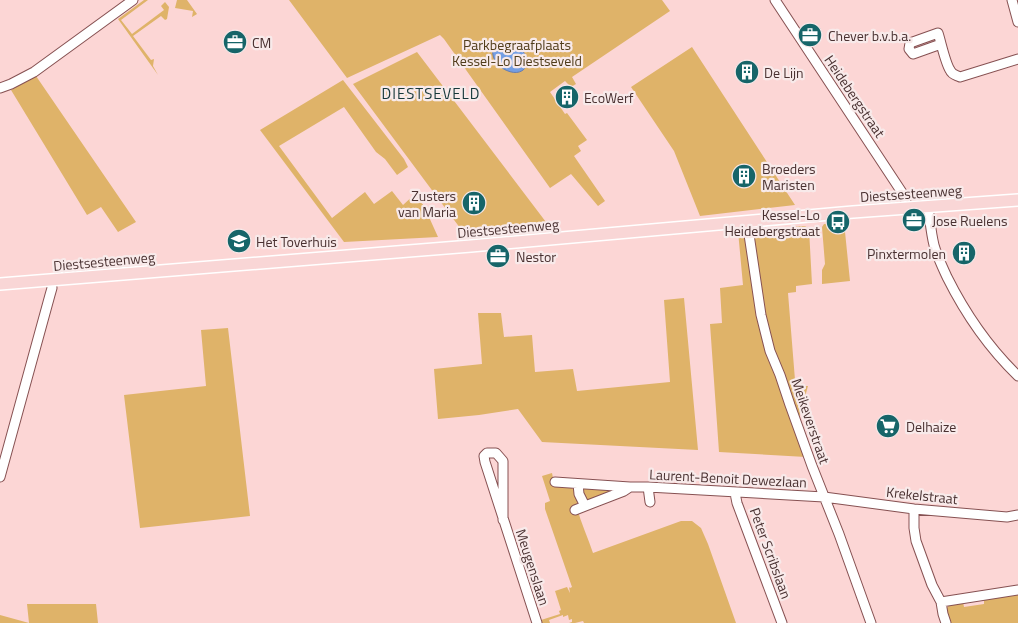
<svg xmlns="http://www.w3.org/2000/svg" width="1018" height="623" viewBox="0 0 1018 623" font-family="'Titillium Web',sans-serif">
  <rect width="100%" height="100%" fill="#fcd6d5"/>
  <path fill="#dfb369" d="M 144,0 L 148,0 L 121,20 L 132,34 L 164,10 L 161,6 L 165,2 L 169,7 L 167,19 L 165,20 L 161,16 L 133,36 L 151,60 L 154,59 L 153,66 L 158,75 L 118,19 Z
    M 177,0 L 187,0 L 197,14 L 192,17 L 193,11 L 175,8 Z
    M 289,0 L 662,0 L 670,11 L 572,77 L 576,84 L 571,87 L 565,81 L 550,92 L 565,114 L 567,113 L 587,140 L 578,146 L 581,151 L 574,156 L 605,201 L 598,206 L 571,174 L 550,188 L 444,39 L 440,35 L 347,78 Z
    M 692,47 L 795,205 L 700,216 L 674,151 L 631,87 Z
    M 417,52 L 552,230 L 466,236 L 353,84 Z
    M 36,76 L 136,222 L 118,232 L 101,207 L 87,215 L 11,90 Z
    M 343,80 L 404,159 L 408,167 L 397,175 L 385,159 L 376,152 L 344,107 L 279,146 L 332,218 L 365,192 L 374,204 L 392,191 L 403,205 L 415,194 L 424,206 L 438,237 L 344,242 L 260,130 Z
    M 844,222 L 850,281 L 822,284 L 822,270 L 825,264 L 822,227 L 824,224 Z
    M 805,226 L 809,229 L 812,284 L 796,286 L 796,292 L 788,293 L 795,380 L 801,380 L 802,386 L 808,386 L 799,418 L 806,457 L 719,452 L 710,324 L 722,323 L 720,288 L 743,285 L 738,231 Z
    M 684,298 L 698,450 L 542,442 L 518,409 L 479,415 L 438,419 L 434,369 L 482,364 L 478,313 L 501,313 L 504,337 L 532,335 L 535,372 L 573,369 L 577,391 L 670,382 L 664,300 Z
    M 228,328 L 250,516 L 140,528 L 124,395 L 206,386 L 201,330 Z
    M 552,473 L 553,478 C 560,482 569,485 574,490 C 580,496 576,501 577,508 C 581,523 588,538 593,553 L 681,521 L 692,521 L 701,528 L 708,544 L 736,623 L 584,623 L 583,621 L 575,623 L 569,623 L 572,622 L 572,619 L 569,620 L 568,615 L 563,617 L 563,615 L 549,620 L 550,623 L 542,623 L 541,620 L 560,614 L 559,611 L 561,610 L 555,591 L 567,587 L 570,593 L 569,587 L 570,588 L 572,587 L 545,509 L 545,503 L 550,501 L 542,476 Z
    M 585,487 L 620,489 L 588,500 L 584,497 L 583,492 Z
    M 1018,592 L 1018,623 L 948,623 C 945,605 945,605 963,602 L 964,607 L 984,604 L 984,598 Z
    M 27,604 L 96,604 L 98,623 L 0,623 L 0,615 L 29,623 Z"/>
  <path fill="#749ee3" stroke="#677dae" d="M 505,43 C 540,49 529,85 502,68 C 498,64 494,61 493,55 C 491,47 498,44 505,43 Z"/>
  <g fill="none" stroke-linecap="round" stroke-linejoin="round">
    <g stroke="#865152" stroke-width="11">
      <path id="minor" d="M 775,0 L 905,197 L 907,208
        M 1012,0 L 1018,22
        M 941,44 L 913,54 L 909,49 L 910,43 L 938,33 C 941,42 945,62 950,70 C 952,75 956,75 960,77 L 1018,59
        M 0,88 L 11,84 L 34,72 L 133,0
        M 928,207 C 930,220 931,233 934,245 C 937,256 942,266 947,277 C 966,315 987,346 1018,376
        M 747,221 L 761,315 L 770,351 L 780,375 L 790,405 L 812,466 L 839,534 L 871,623
        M 0,477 L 50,295 L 52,288 L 51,280
        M 555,482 L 630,487 L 624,491 L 575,510
        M 578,484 L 579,494 L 585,506
        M 630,487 L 648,487 L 824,497 L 914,509 L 1007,517 L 1018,515
        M 648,487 L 650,502
        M 735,493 L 737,503 L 782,623
        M 914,509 L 914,528 L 916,541 L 932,585 L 941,602 L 943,614 L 946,623
        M 503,520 L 503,461 L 496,453 L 487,453 L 484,456 L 485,462 L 537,623
        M 941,602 L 1018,590"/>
    </g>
    <g stroke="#fff" stroke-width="14">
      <path id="major" d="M 0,284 L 471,246 L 853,212 L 1018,200"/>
    </g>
    <use href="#minor" stroke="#fff" stroke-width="9"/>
    <use href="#major" stroke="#f9d6d6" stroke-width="11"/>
  </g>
  <defs>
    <g id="office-disc" transform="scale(1.25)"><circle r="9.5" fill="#166569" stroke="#f8eaea"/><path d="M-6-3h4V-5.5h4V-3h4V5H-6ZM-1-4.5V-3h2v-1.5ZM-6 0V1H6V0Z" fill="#fff"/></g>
    <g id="building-disc" transform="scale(1.25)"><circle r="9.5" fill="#166569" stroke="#f8eaea"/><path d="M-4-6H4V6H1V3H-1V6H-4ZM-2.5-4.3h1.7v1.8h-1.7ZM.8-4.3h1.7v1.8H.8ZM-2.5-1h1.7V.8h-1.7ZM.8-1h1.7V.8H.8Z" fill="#fff"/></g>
    <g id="bus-disc" transform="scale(1.25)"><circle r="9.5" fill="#166569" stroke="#f8eaea"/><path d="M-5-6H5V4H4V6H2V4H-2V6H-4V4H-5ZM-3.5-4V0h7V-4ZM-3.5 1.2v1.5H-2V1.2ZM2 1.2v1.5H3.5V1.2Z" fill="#fff"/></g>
    <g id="school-disc" transform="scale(1.25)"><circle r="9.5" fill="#166569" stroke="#f8eaea"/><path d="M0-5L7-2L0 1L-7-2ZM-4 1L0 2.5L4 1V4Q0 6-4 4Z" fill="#fff"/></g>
    <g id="supermarket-disc" transform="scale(1.25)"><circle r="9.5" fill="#166569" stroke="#f8eaea"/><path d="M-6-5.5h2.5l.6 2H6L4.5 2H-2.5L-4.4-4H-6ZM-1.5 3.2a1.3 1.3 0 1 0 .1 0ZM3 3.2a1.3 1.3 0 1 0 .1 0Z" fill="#fff"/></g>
  </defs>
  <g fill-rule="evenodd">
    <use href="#office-disc" x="810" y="35"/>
    <use href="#office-disc" x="235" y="42"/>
    <use href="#building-disc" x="747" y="72"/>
    <use href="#building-disc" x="567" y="97"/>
    <use href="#building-disc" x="744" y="176"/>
    <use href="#building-disc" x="474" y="203"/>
    <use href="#office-disc" x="914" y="220"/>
    <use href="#bus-disc" x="838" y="222"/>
    <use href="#school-disc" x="239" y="241"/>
    <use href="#building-disc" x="964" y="253"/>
    <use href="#office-disc" x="498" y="256"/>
    <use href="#supermarket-disc" x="888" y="426"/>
  </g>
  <g text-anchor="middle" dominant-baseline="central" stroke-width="4.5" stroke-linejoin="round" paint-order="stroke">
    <g font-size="14" fill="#493131" stroke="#f8eaea" text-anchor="start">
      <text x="828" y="35">Chever b.v.b.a.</text>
      <text x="252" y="42">CM</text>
      <text x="764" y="72">De Lijn</text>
      <text x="584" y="97">EcoWerf</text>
      <text x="762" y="168">Broeders<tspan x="762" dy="16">Maristen</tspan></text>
      <text x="456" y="195" text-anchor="end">Zusters<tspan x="456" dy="16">van Maria</tspan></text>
      <text x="820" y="214" text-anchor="end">Kessel-Lo<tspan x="820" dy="16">Heidebergstraat</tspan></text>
      <text x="932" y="220">Jose Ruelens</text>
      <text x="256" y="241">Het Toverhuis</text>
      <text x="946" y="253" text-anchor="end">Pinxtermolen</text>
      <text x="516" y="256">Nestor</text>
      <text x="906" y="426">Delhaize</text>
    </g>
    <g font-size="14" fill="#503c1a" stroke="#f8eaea">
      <text x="517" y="44">Parkbegraafplaats<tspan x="517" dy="16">Kessel-Lo Diestseveld</tspan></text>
    </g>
    <g font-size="14" fill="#493131" stroke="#f8eaea">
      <text transform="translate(855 96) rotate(56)">Heidebergstraat</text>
      <text transform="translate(911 193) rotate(-4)">Diestsesteenweg</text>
      <text transform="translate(508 228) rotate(-5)">Diestsesteenweg</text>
      <text transform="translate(104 261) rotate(-5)">Diestsesteenweg</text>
      <text transform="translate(811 421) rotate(71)">Meikeverstraat</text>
      <text transform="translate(728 478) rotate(3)">Laurent-Benoit Dewezlaan</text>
      <text transform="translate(922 495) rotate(6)">Krekelstraat</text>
      <text transform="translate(771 553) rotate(70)">Peter Scribslaan</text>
      <text transform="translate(533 567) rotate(72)">Meugenslaan</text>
    </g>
    <g font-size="15" letter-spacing="1" fill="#16383a" stroke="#f8eaea">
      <text x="431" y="93">DIESTSEVELD</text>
    </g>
  </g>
</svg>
